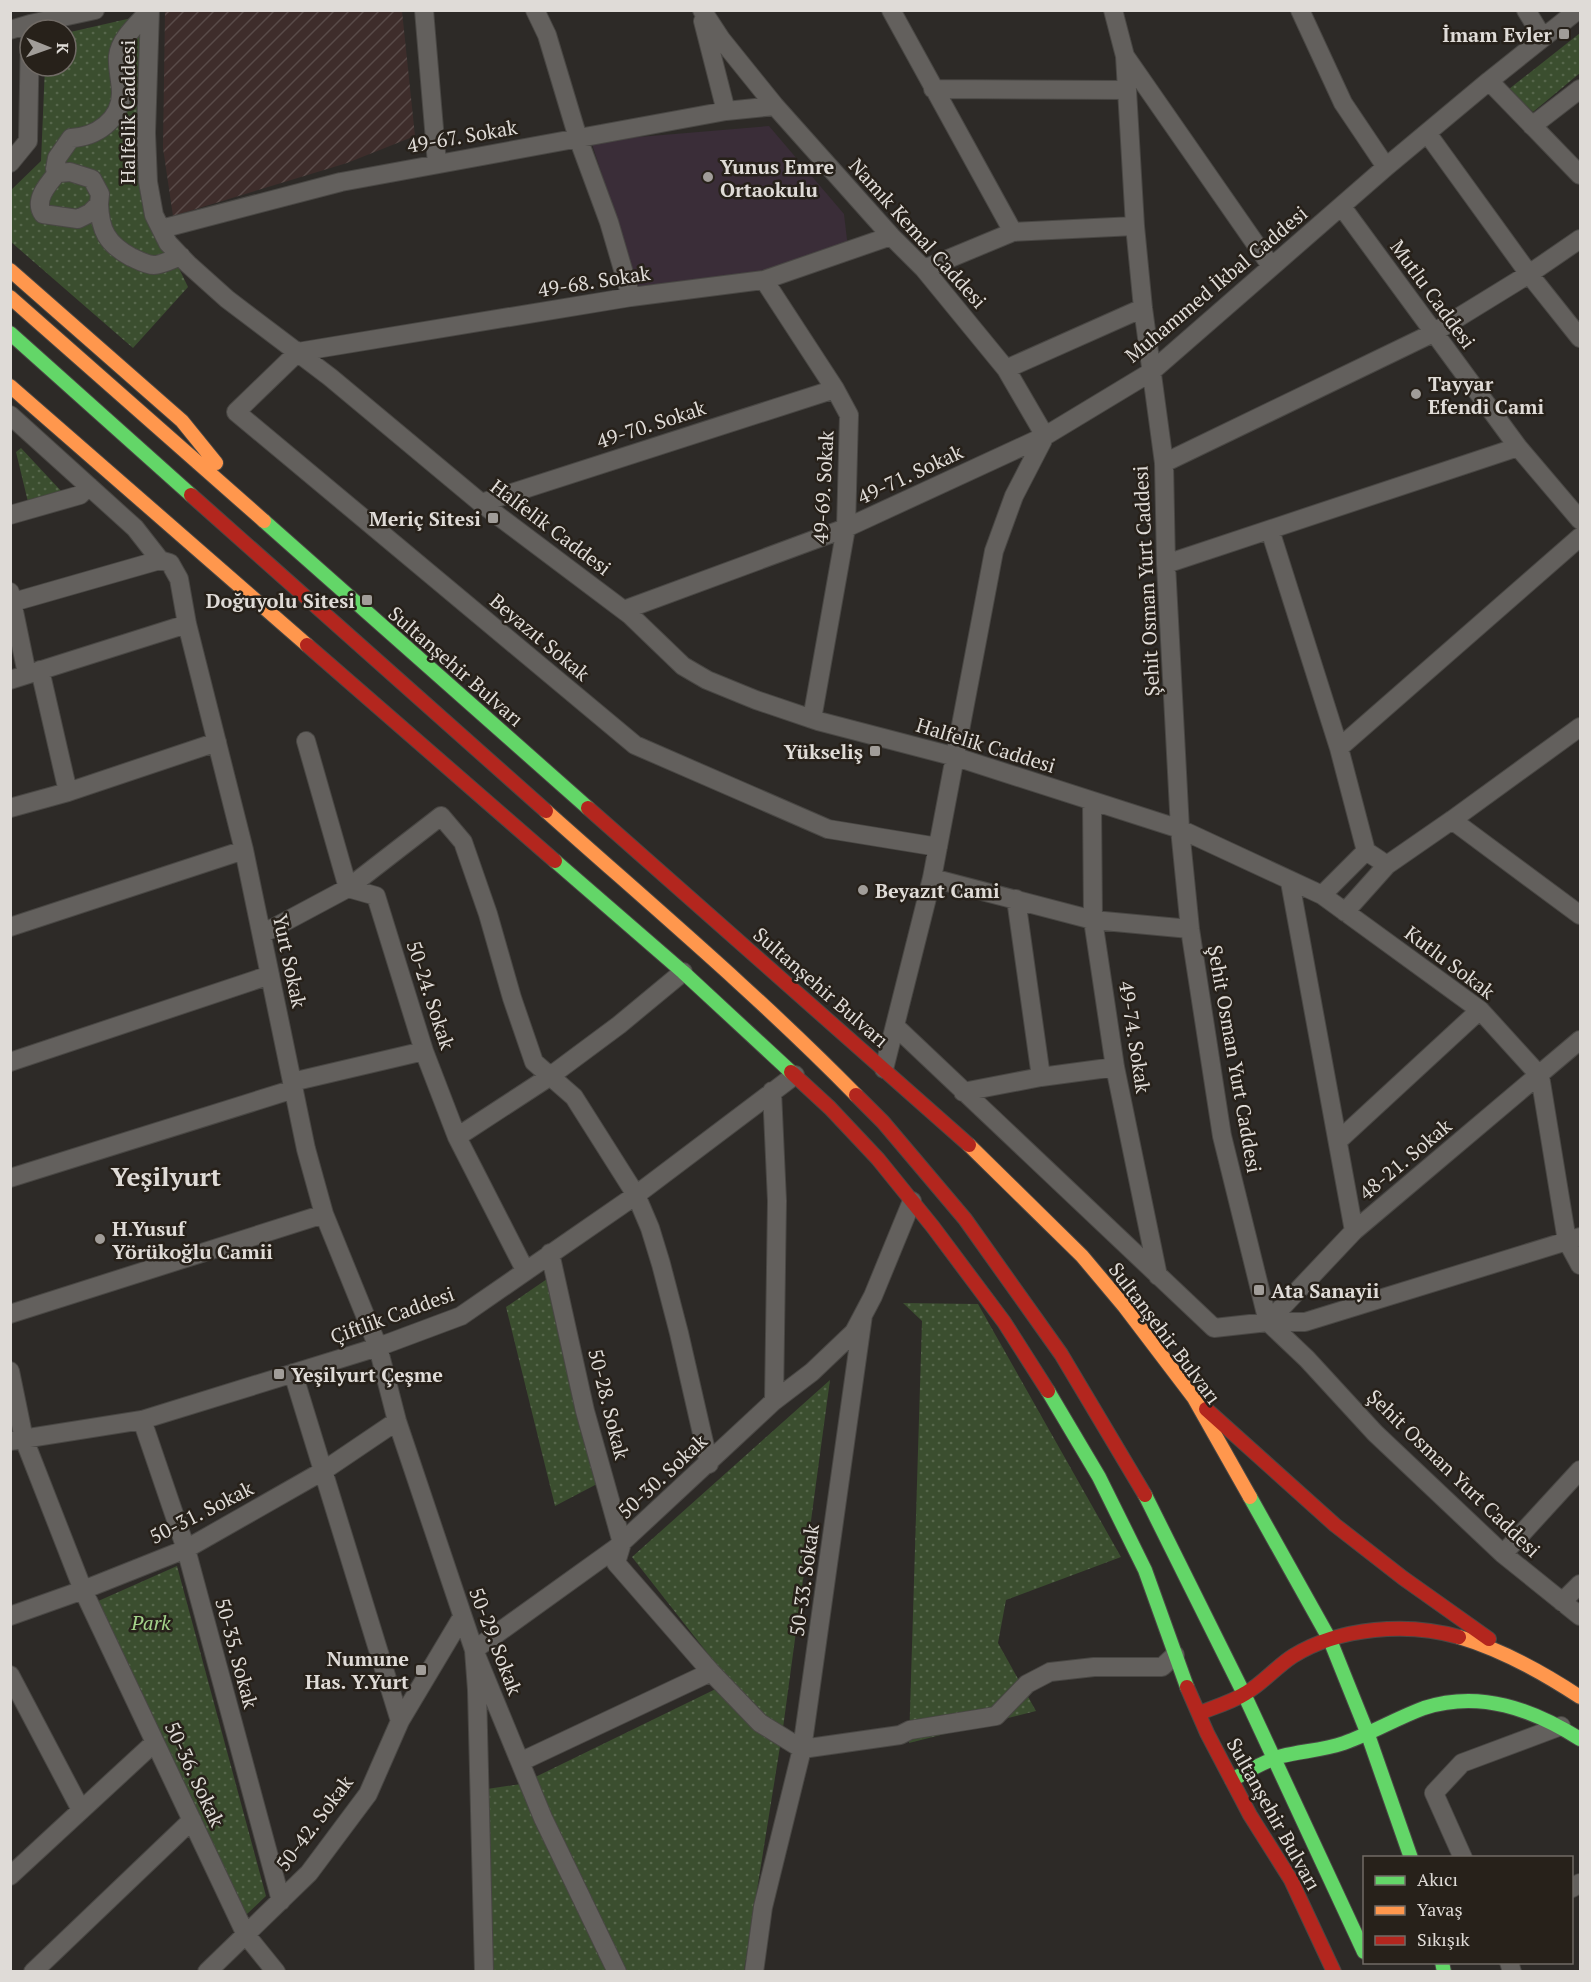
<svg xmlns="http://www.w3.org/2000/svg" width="1591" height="1982" viewBox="0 0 1591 1982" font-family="'PT Serif',serif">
  <defs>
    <pattern id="industrial-furrows" width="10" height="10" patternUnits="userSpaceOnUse" patternTransform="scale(1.5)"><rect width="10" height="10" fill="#3e2d2b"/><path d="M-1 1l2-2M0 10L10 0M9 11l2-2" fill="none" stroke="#594b49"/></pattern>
    <pattern id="grass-dots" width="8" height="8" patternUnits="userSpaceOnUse" patternTransform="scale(1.5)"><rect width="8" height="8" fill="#3b4e2f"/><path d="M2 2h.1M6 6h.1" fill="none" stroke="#57674c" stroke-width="1.8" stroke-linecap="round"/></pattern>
  </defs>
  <rect width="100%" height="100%" fill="#2d2a27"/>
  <path fill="url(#industrial-furrows)" d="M 165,11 L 402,11 L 415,136 L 347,163 L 173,216 L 163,148 Z"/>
  <path fill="#3a2d38" d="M 769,126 L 844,214 L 848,248 L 782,274 L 640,292 L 591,141 Z"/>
  <path fill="url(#grass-dots)" d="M 136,17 L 143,25 L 138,179 L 149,215 L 175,260 L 188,287 L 133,348 L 11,242 L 10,191 L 41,161 L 45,66 L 66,66 L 66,33 Z
    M 1580,33 L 1580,73 L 1533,112 L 1509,89 Z
    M 21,448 L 63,493 L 28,502 L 16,452 Z
    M 547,1279 L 597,1484 L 555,1506 L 506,1307 Z
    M 903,1303 L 978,1304 L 1121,1557 L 1006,1600 L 998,1643 L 1036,1711 L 909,1743 L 922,1321 Z
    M 830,1380 L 783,1728 L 744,1971 L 483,1972 L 487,1789 L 521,1784 L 730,1682 L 632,1557 Z
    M 177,1566 L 266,1896 L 246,1915 L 96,1602 Z"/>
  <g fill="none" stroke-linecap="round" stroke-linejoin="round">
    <g stroke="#494744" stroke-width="20">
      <path id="street" d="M 150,10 L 146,133 L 148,182 L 154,215 L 168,243 L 188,264 L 227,299 L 330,377 L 481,503 L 630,615 L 683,666 L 707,680 L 756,700 L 818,721 L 956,757 L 1180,829 L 1322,895 L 1480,1010 L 1540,1076 L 1567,1241 L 1580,1265
        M 424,10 L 437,164
        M 535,10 L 547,35 L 578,138 L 609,222 L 631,297
        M 891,10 L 1013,232
        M 1113,10 L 1125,56 L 1271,266
        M 1300,10 L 1343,103 L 1386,167
        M 1526,10 L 1543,38
        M 703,21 L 726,111
        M 10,30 L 30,24 L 95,10
        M 1125,56 L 1135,226 L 1143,308 L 1164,463 L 1166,564 L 1180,829 L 1190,929 L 1222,1136 L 1268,1322 L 1307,1359 L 1375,1433 L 1503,1554 L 1580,1616
        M 1489,81 L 1580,175
        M 933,89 L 1127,90
        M 1532,126 L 1580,89
        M 1427,133 L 1529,274 L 1580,338
        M 10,163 L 28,141 L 30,31
        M 58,172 L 59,173 L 70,172 L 92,179 L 100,194 L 99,204 L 90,213 L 78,219 L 43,214 C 33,200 49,183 58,172 L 55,169 L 57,158 L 71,138 C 96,137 121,120 121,93 C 121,81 117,68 118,56 C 120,38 139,23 150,10
        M 99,204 C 100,230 107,244 131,257 C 138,260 146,265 154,265 C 162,265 173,259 181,256
        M 1342,207 L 1518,447 L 1580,520
        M 161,229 L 341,182 L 726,111 L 775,106
        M 891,236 L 764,280 L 631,297 L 298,352 L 236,412 L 635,745 L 828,829 L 938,847
        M 924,269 L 1013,232 L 1135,226
        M 764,280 L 835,389 L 849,415 L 846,528 L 812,719
        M 1006,369 L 1143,308
        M 10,415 L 135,528 L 160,560 L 170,563 L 179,579 L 187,624 L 244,850 L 306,1149 L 324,1214 L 378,1347 L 397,1421 L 474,1650 L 543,1818 L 617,1972
        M 1164,463 L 1433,333 L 1529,274 L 1580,239
        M 481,503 L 835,389
        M 10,515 L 80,495 L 89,486
        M 1270,530 L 1339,748 L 1366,851 L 1387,865
        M 1166,564 L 1518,447
        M 10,592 L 27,674
        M 10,603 L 160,560
        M 624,610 L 846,528 L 1045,436 L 1006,369 L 924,269 L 891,236 L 775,106 L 721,39 L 702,10
        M 40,670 L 68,792
        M 10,680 L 187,624
        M 306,741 L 348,888 L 376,896 L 424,1051 L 457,1137 L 525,1270
        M 1339,748 L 1580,537
        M 1092,802 L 1093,920 L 1115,1067 L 1158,1276
        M 10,808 L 68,792 L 217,742
        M 1452,820 L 1580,915
        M 932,878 L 1093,920 L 1190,929
        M 1290,882 L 1354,1231
        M 1322,895 L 1366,851
        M 1016,899 L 1041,1077
        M 1345,912 L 1387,865 L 1452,820 L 1580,727
        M 10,927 L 244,850
        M 262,934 L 348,888 L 441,816 L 463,842 L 488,914 L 512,998 L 534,1062 L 574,1097 L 636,1195 L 650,1228 L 661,1264 L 679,1333 L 709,1464
        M 895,1026 L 1214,1328 L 1268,1322 L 1305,1322 L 1580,1237
        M 10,1062 L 270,975
        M 884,1069 L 932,878 L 994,551 L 1014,496 L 1045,436 L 1151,372 L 1386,167 L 1489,81 L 1578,10
        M 292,1082 L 424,1051
        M 772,1091 L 777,1201 L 774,1401
        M 963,1092 L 1041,1077 L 1115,1067
        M 457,1137 L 549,1077 L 619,1025 L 683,972
        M 1338,1141 L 1480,1010
        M 10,1178 L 294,1089
        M 550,1253 L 585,1411 L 622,1543 L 616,1563 L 711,1672 L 760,1723 L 802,1749 L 900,1735 L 910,1730 L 996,1716 L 1027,1684 L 1050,1672 L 1094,1667 L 1162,1667 L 1175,1655
        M 10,1314 L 324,1214
        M 1268,1322 L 1354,1231 L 1580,1040
        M 10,1371 L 24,1439 L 83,1590 L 246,1935 L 276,1972
        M 293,1373 L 400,1721
        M 142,1420 L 186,1549 L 281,1901
        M 10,1441 L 142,1420 L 378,1347 L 461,1316 L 636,1195 L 795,1075
        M 1503,1554 L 1580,1470
        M 1562,1602 L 1580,1584
        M 10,1616 L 83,1590 L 186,1549 L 323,1471 L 397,1421
        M 10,1675 L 81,1810
        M 520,1762 L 711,1672
        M 1463,1858 L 1434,1793 L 1462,1763 L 1561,1726
        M 10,1876 L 155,1742
        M 1572,1888 L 1580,1883
        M 1509,1962 L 1512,1972
        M 33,1972 L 192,1820
        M 207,1972 L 309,1873 L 368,1794 L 400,1721 L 462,1617
        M 484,1972 L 477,1690 L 474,1650 L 616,1548 L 774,1401 L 812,1372 L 854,1332 L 863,1315
        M 754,1972 L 763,1907 L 802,1749 L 863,1315 L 873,1296 L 912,1201"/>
    </g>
    <g stroke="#494744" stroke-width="16">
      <path id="fast" d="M 10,333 L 191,495
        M 264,521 L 588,808
        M 555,861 L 683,972 L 791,1072
        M 1048,1391 L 1099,1477 L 1145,1570 L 1187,1687
        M 1145,1495 L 1244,1694 L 1364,1952
        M 1250,1497 L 1330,1640 L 1367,1732 L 1411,1858
        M 1232,1780 C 1248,1771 1264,1761 1282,1756 C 1302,1751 1324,1750 1344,1743 C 1372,1733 1397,1718 1424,1708 C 1480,1690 1532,1709 1580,1739
        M 1442,1962 L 1444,1972"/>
    </g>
    <g stroke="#494744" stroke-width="16">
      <path id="slow" d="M 10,270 L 182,421 L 216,463
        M 10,297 L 264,521
        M 10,386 L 307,645
        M 546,811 C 650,904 758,995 856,1095
        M 969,1145 L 1082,1256 L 1124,1306 L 1194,1398 L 1250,1497
        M 1459,1637 C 1503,1650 1542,1672 1580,1697"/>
    </g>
    <g stroke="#494744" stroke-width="16">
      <path id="jam" d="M 191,495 L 546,811
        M 307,645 L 555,861
        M 588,808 L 969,1145
        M 791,1072 L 830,1108 L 878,1159 L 933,1227 L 1004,1322 L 1048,1391
        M 856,1095 L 883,1122 L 965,1219 L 1061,1354 L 1145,1495
        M 1206,1409 L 1335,1525 L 1403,1578 L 1489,1639
        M 1187,1687 L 1207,1733 L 1250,1815 L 1291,1880 L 1334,1972
        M 1199,1713 C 1215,1707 1232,1702 1246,1693 C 1263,1683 1276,1667 1293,1656 C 1340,1627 1408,1622 1459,1637"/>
    </g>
    <use href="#street" stroke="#63605d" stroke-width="18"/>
    <use href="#fast" stroke="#63d668" stroke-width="14"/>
    <use href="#slow" stroke="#ff974d" stroke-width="14"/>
    <use href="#jam" stroke="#b3261e" stroke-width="14"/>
  </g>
  <g fill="#a19d99" stroke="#27211a" stroke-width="2">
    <rect x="1558" y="28" width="12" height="12" rx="3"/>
    <circle cx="708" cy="177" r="6"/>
    <circle cx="1416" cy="394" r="6"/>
    <rect x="487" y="512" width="12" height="12" rx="3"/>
    <rect x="361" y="594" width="12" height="12" rx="3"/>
    <rect x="869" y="745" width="12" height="12" rx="3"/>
    <circle cx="863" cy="890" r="6"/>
    <circle cx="100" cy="1239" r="6"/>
    <rect x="1253" y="1284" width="12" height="12" rx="3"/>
    <rect x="273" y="1368" width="12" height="12" rx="3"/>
    <rect x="415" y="1664" width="12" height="12" rx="3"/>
  </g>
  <g text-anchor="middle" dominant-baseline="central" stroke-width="5" stroke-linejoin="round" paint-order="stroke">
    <g font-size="20" font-weight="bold" fill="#dfdbd7" stroke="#27211a" text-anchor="start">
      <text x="1552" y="34" text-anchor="end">İmam Evler</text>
      <text x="720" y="166">Yunus Emre<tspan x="720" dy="23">Ortaokulu</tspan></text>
      <text x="1428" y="383">Tayyar<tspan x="1428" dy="23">Efendi Cami</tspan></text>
      <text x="481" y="518" text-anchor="end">Meriç Sitesi</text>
      <text x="355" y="600" text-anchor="end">Doğuyolu Sitesi</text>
      <text x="863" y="751" text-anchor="end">Yükseliş</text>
      <text x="875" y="890">Beyazıt Cami</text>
      <text x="112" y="1228">H.Yusuf<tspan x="112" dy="23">Yörükoğlu Camii</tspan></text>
      <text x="1271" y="1290">Ata Sanayii</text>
      <text x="291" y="1374">Yeşilyurt Çeşme</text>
      <text x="409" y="1658" text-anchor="end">Numune<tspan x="409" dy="23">Has. Y.Yurt</tspan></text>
    </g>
    <g font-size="20" fill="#dfdbd7" stroke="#27211a">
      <text transform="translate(127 112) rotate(-90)">Halfelik Caddesi</text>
      <text transform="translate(462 136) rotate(-10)">49-67. Sokak</text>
      <text transform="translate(918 233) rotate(48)">Namık Kemal Caddesi</text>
      <text transform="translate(594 281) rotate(-9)">49-68. Sokak</text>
      <text transform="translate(1216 284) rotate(-40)">Muhammed İkbal Caddesi</text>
      <text transform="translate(1433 294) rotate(54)">Mutlu Caddesi</text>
      <text transform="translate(651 424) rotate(-18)">49-70. Sokak</text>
      <text transform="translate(910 474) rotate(-25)">49-71. Sokak</text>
      <text transform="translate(823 487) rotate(-87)">49-69. Sokak</text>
      <text transform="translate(551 527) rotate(37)">Halfelik Caddesi</text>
      <text transform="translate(1146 581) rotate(-93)">Şehit Osman Yurt Caddesi</text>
      <text transform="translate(540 637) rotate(40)">Beyazıt Sokak</text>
      <text transform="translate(456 666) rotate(41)">Sultanşehir Bulvarı</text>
      <text transform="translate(986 745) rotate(17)">Halfelik Caddesi</text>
      <text transform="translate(290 961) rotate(78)">Yurt Sokak</text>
      <text transform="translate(1450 962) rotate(37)">Kutlu Sokak</text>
      <text transform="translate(821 987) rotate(41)">Sultanşehir Bulvarı</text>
      <text transform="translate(431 995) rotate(72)">50-24. Sokak</text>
      <text transform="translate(1135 1037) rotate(81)">49-74. Sokak</text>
      <text transform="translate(1235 1059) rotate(80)">Şehit Osman Yurt Caddesi</text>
      <text transform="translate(1405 1159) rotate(-40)">48-21. Sokak</text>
      <text transform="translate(392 1315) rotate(-20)">Çiftlik Caddesi</text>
      <text transform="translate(1165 1333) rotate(53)">Sultanşehir Bulvarı</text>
      <text transform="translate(609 1404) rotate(76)">50-28. Sokak</text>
      <text transform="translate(1454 1473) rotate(44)">Şehit Osman Yurt Caddesi</text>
      <text transform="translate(662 1476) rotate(-43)">50-30. Sokak</text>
      <text transform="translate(201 1512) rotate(-27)">50-31. Sokak</text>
      <text transform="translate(804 1580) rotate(-82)">50-33. Sokak</text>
      <text transform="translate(496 1641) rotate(69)">50-29. Sokak</text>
      <text transform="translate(237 1653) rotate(75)">50-35. Sokak</text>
      <text transform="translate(195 1774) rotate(65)">50-36. Sokak</text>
      <text transform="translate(1274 1814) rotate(61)">Sultanşehir Bulvarı</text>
      <text transform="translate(314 1823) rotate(-53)">50-42. Sokak</text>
    </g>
    <g font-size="20" font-style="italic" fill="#a3d38a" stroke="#27211a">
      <text x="151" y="1622">Park</text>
    </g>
    <g font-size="26" font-weight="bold" fill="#dfdbd7" stroke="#27211a">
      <text x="166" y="1176">Yeşilyurt</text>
    </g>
  </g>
  <rect width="1591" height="1982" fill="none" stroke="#dfdbd7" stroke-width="24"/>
  <rect x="1363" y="1856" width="210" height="108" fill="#27211a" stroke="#716b66" stroke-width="1.5"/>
  <rect x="1375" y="1876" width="30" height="9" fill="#63d668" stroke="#716b66" stroke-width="1.5"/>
  <text x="1417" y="1886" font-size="18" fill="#dfdbd7">Akıcı</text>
  <rect x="1375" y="1906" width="30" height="9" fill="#ff974d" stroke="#716b66" stroke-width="1.5"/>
  <text x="1417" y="1916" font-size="18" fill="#dfdbd7">Yavaş</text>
  <rect x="1375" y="1936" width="30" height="9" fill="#b3261e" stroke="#716b66" stroke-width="1.5"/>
  <text x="1417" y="1946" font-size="18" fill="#dfdbd7">Sıkışık</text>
  <g transform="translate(48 48) rotate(91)"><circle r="28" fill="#27211a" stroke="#716b66" stroke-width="1.5"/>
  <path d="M0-4.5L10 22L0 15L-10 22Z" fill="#a19d99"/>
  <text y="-9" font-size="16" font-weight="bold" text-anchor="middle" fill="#dfdbd7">K</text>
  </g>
</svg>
